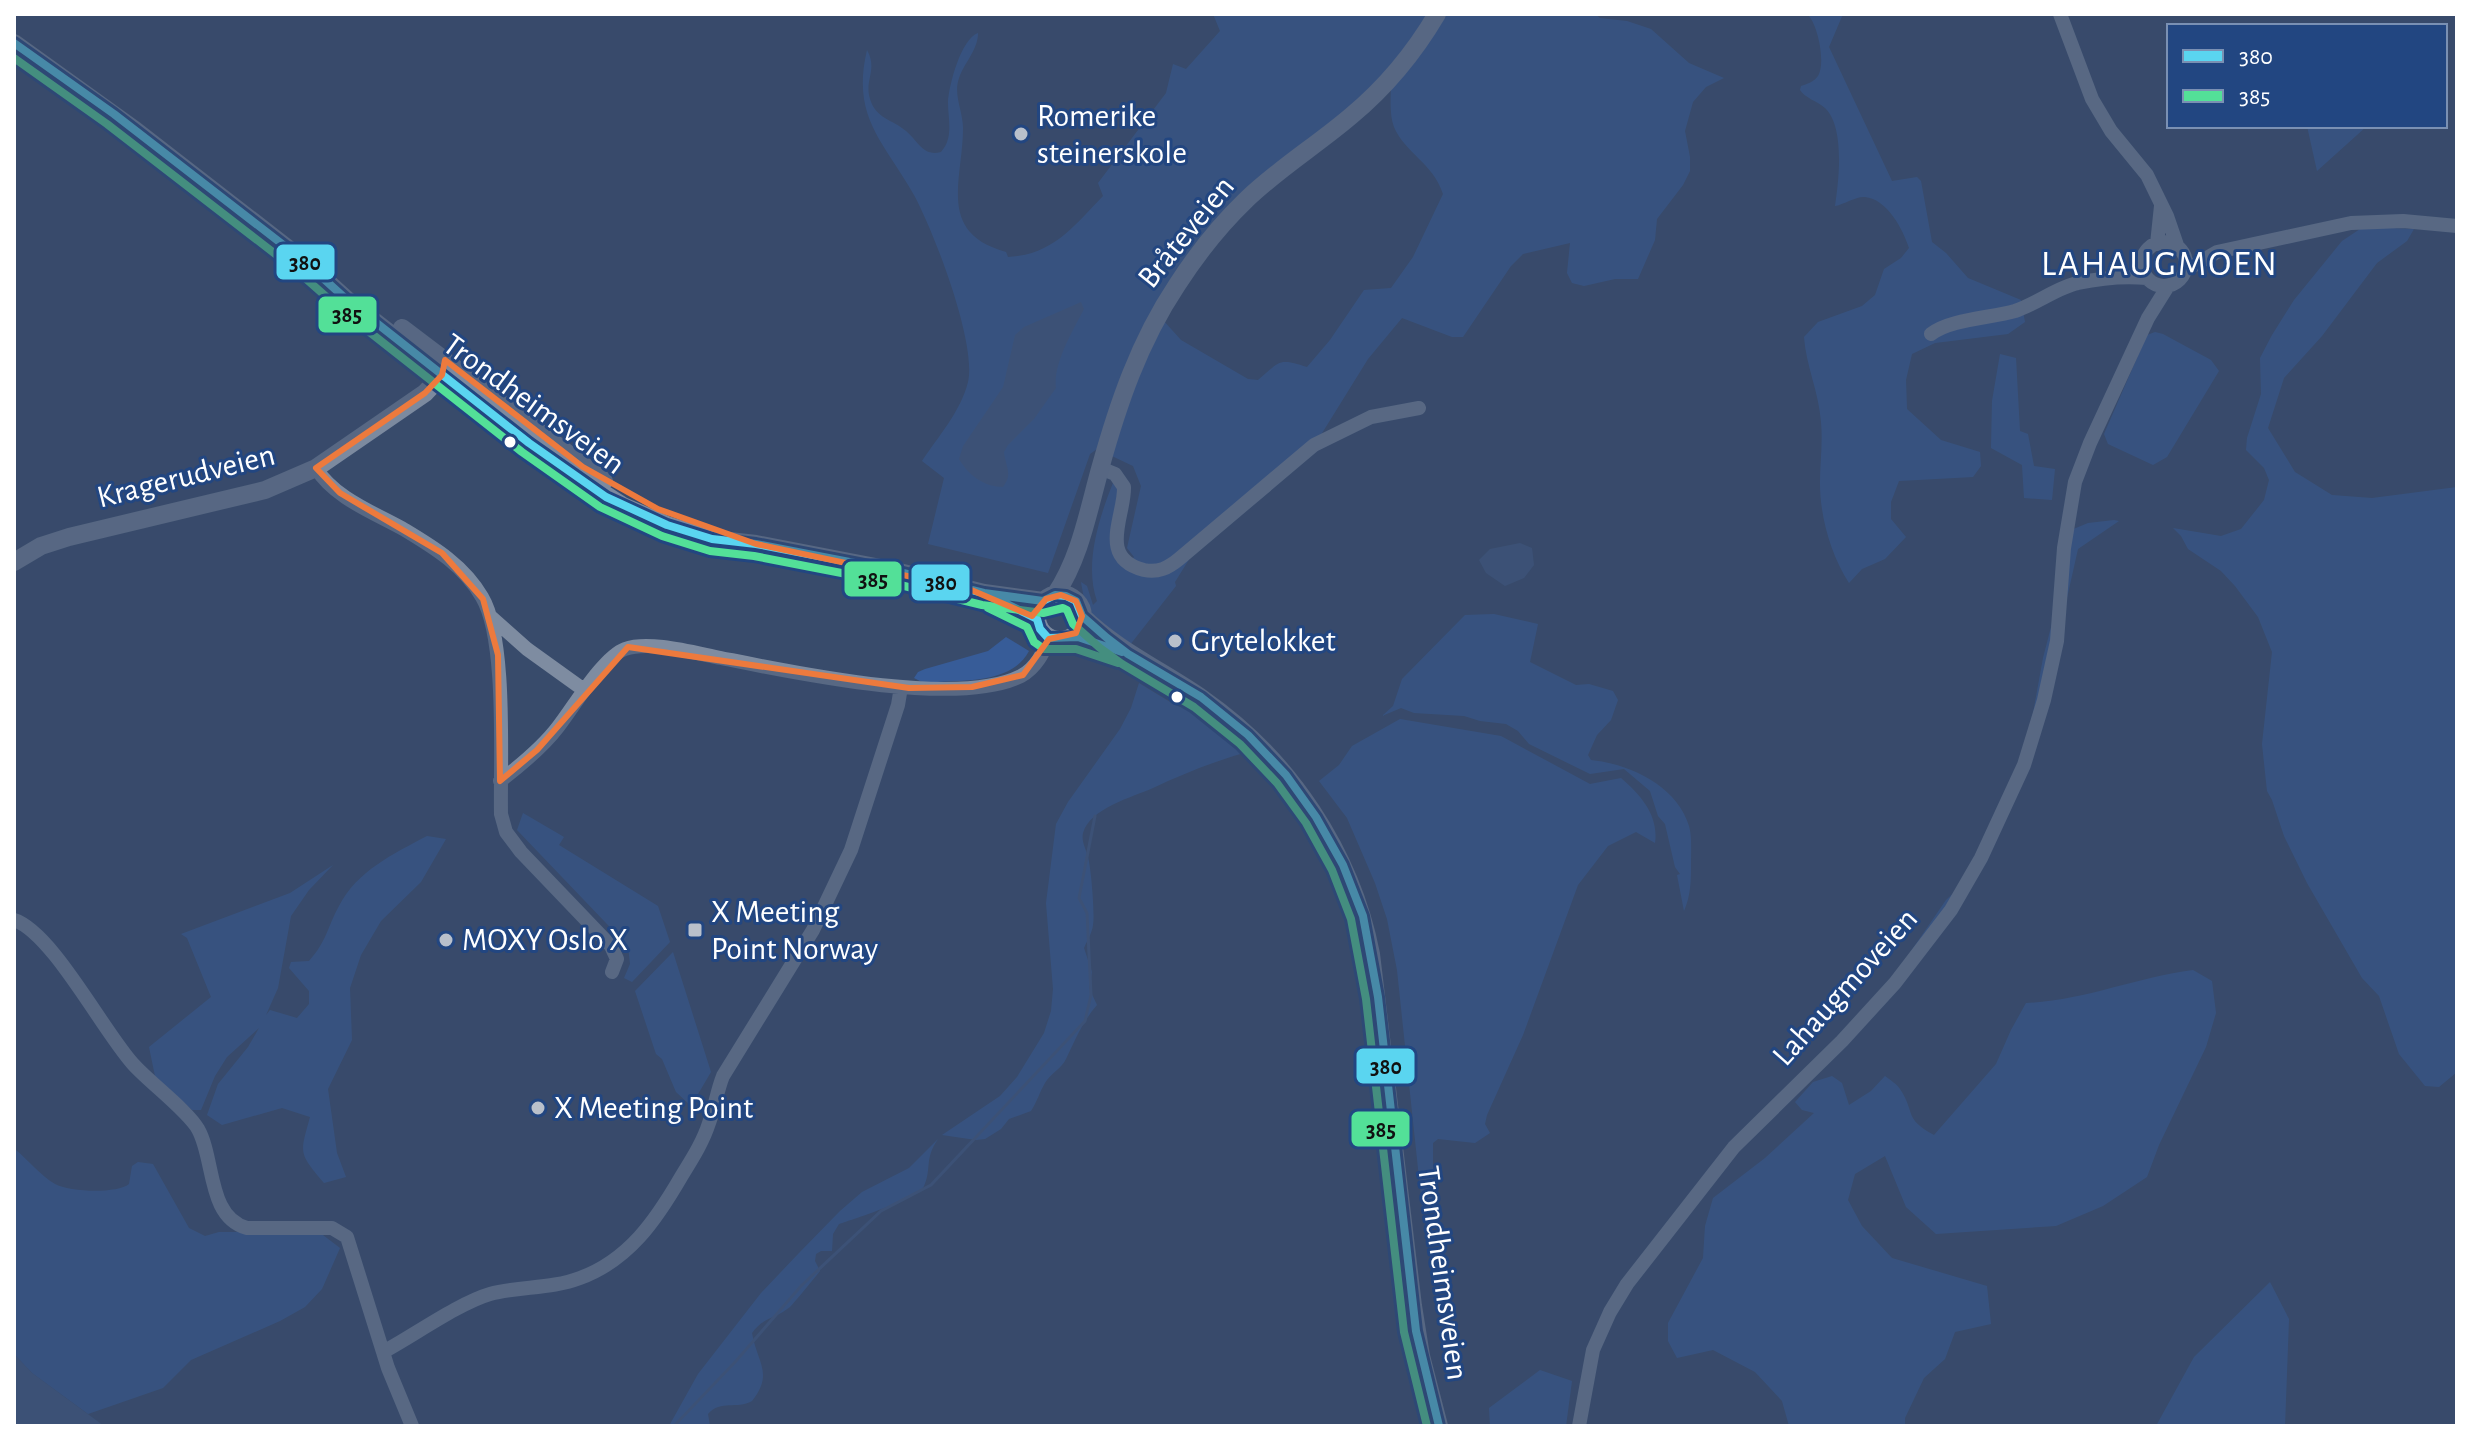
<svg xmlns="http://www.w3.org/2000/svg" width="2471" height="1440" viewBox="0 0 2471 1440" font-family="'Alegreya Sans',sans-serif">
  <rect width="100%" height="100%" fill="#384b6b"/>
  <path fill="#375c98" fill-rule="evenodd" d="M 1213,14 L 1595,14 L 1600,18 L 1627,21 L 1651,29 L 1689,63 L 1724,78 L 1706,87 L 1693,102 L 1685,131 L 1690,157 L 1690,171 L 1683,185 L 1657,219 L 1655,240 L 1638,279 L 1615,279 L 1584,286 L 1572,283 L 1567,273 L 1570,243 L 1523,254 L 1511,266 L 1463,337 L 1452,337 L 1402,318 L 1368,359 L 1319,438 L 1193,553 L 1175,582 L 1176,586 L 1126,650 L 1080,620 L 1090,609 L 1084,599 L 1081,582 L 1087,586 L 1093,605 L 1097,601 C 1084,564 1099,518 1113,483 L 1118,487 L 1114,518 L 1127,565 L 1134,557 L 1127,548 L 1141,486 L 1133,466 L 1097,449 L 1090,454 L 1048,573 L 928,544 L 944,478 L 922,461 C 938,437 961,411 968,382 C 977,343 934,232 914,195 C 884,141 851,118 867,50 C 878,70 864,80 870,99 C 876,119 892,119 906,131 C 918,141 923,157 941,152 C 954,138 948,119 948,102 C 949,85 961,39 978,33 C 978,50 964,63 959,78 C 953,95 963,111 963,128 C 963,180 936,233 1006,252 L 1008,257 C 1053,255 1074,226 1103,196 L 1098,183 L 1166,93 L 1173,64 L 1186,69 L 1220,31 ZM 1391,82 C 1391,96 1389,114 1394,127 C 1405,153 1433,163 1443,194 L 1413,257 L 1391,288 L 1364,290 L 1330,340 L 1307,367 C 1277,357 1280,362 1258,380 L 1248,379 L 1181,340 L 1162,319 L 1244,200 L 1349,107 Z
    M 1807,14 L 1843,14 L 1829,47 L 1892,181 L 1917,177 L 1921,181 L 1932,242 L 1946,253 L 1968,278 L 2021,300 L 2025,322 L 2008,334 L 1935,343 L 1912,354 L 1906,380 L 1907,409 L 1941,440 L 1980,452 L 1981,466 L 1973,477 L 1899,481 L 1891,502 L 1891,519 L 1906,537 L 1885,559 L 1862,569 L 1849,583 C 1831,555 1820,517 1820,483 C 1820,463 1823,443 1821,422 C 1819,392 1806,366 1804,337 L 1818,322 L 1862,306 L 1875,295 L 1884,269 L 1901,258 L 1909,248 C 1903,229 1887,199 1865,197 C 1856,196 1845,204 1835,206 C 1839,180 1845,127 1825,108 C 1817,101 1805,98 1800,90 L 1801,86 C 1807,84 1814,82 1818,76 C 1826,64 1818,23 1807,14 Z
    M 2307,126 L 2367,126 L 2317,171 Z
    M 2363,227 L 2414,229 L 2407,241 L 2377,263 L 2322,336 L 2284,378 L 2268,428 L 2295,472 L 2332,495 L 2372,498 L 2457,487 L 2457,1072 L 2439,1087 L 2425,1086 L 2399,1054 L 2379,996 L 2362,978 L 2307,883 L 2284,836 L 2272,800 L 2267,791 L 2262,744 L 2272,652 L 2258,617 L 2235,586 L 2221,571 L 2188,549 L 2181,536 L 2173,528 L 2221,536 L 2241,529 L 2264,500 L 2269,480 L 2264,468 L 2246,450 L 2247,438 L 2261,394 L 2260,358 L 2272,335 L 2294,300 L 2342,241 Z
    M 2155,332 L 2163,334 L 2211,360 L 2219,371 L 2167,457 L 2153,465 L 2108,444 L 2104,434 L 2147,335 Z
    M 2000,354 L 2016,358 L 2020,431 L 2028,434 L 2034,466 L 2055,469 L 2052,500 L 2024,498 L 2022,465 L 1991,448 L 1992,401 Z
    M 2114,520 L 2119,521 L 2078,549 L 2038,727 L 2024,772 L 1984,853 L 1952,909 L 1903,976 L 1896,973 L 1946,900 L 1962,885 L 1984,849 L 1995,828 L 2027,746 L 2043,658 L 2066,569 L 2067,542 L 2064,533 L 2088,523 Z
    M 1494,614 L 1538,624 L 1530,662 L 1576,685 L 1589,684 L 1613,691 L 1618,700 L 1611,720 L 1597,735 L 1588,755 L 1591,760 C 1630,764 1677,786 1689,826 C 1692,836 1691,851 1691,863 C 1691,880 1691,895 1684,911 L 1677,875 L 1680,874 L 1675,867 L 1665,824 L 1658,816 L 1650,791 L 1624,769 L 1590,774 L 1529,744 L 1518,731 L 1506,724 L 1480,721 L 1464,716 L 1414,713 L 1401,708 L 1382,716 L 1393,706 L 1402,679 L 1465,615 Z
    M 1006,637 L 1029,651 C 1011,686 957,679 924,683 L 914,678 L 918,672 L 925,669 L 988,651 Z
    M 1139,683 L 1175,705 L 1181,707 L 1185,703 C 1212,725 1224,741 1261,743 L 1258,749 C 1220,759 1187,772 1153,788 C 1133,797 1090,808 1083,833 C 1081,841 1086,849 1088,857 C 1091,868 1095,914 1093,925 C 1092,933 1087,941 1084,948 L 1092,972 L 1089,988 L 1097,1005 C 1083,1021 1075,1040 1066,1059 C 1062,1068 1050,1074 1045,1083 C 1040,1091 1037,1102 1031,1111 L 1009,1119 L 1001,1129 L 985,1139 L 976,1140 L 942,1135 L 1000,1096 L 1017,1077 L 1044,1033 L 1051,1011 L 1053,989 L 1046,903 L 1056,824 L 1068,802 L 1120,729 L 1131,708 Z
    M 1400,719 L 1501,736 L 1590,784 L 1621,778 C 1641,795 1659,816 1655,843 L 1636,832 L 1608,846 L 1578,885 L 1523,1035 L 1487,1115 L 1485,1124 L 1490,1133 L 1475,1143 L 1438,1139 L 1433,1143 L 1433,1207 L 1422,1206 L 1397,970 L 1387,919 L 1375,883 L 1347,818 L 1319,781 L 1339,765 L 1352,746 Z
    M 523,813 L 564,837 L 559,845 L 658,906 L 670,942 L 632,982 L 624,978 L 630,964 L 628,946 L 517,830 Z
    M 427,836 L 446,839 L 421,882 L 381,921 L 361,955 L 350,988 L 352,1040 L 328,1089 L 337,1153 L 346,1177 L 324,1183 C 298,1152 300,1154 310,1117 L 282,1108 L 222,1125 L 207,1115 L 218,1084 L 248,1047 L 259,1028 L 227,1057 L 215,1076 L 201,1110 L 192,1110 L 155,1076 L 149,1047 L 211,997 L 187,938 L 181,934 L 290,893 L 333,865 L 309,890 L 291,916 L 278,988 L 266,1015 L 270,1010 L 297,1018 L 309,1004 L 309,991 L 289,968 L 291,962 L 309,961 C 327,941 327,928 339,906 C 357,871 393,854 427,836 Z
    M 673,952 L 711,1072 L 691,1106 L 676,1092 L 662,1059 L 656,1054 L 635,991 Z
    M 2193,970 L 2212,981 L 2216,1013 L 2206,1047 L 2159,1145 L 2147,1177 L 2103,1206 L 2056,1226 L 1936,1234 L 1906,1207 L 1885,1156 L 1855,1174 L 1848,1200 L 1862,1226 L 1892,1258 L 1987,1286 L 1991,1324 L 1955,1332 L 1945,1359 L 1924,1378 L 1905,1418 L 1905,1426 L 1789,1426 L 1782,1401 L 1755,1372 L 1713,1350 L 1677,1358 L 1668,1341 L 1668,1323 L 1703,1258 L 1705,1226 L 1713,1198 L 1765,1158 L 1814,1113 L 1802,1110 L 1795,1102 L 1813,1082 L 1832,1076 L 1842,1083 L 1849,1105 L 1871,1091 L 1885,1076 C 1890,1080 1897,1084 1900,1089 C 1916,1113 1903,1118 1934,1135 L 1996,1064 L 2011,1030 L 2026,1003 C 2083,1001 2137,977 2193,970 Z
    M 14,1128 L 16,1150 C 28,1160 41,1176 55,1184 C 69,1192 117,1194 129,1184 L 132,1166 L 138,1162 L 153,1164 L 189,1228 L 205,1236 L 219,1232 L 319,1232 L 340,1248 L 322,1289 L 305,1307 L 280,1321 L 191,1360 L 163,1388 L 88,1414 L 32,1373 L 14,1354 Z
    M 938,1139 C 924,1159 932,1168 924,1186 C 919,1198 854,1219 839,1224 L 833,1234 L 832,1251 L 821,1251 L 816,1254 L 815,1261 L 820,1271 C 817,1275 794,1303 790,1307 C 775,1319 763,1317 752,1333 C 757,1363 774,1373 752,1401 C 736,1410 721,1399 708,1414 L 710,1426 L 669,1426 L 698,1374 L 761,1293 L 799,1253 L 840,1211 L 862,1192 L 909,1168 Z
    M 2270,1282 L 2289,1319 L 2285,1426 L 2156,1426 L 2194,1357 Z
    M 1540,1370 L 1572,1381 L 1566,1426 L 1490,1426 L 1489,1408 Z"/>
  <path fill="#405a84" d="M 1081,302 L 1084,309 C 1073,331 1053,363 1056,388 L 1034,419 L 1008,445 L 1004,452 C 1006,468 1013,474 1003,487 C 984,487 968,475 959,459 L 963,446 L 1003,387 L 1015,335 L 1024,327 Z
    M 1520,543 L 1532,548 L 1534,565 L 1524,578 L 1505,586 L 1486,573 L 1479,560 L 1490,549 Z
    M 14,1354 L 32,1373 L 104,1426 L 14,1426 Z"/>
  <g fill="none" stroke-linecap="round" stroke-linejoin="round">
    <path stroke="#405a84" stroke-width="3" d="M 674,1426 L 736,1361 L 801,1286 L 881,1211 L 931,1185 L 1085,1021 L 1091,995 L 1087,913 L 1079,898 L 1095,816"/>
    <path stroke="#7e8ca1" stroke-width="14" d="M 2060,14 L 2092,99 L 2111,131 L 2147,175 L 2167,216 L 2178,248
      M2142 264a22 22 0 1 1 44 0a22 22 0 1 1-44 0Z
      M 2157,244 L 2161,206
      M 2186,270 L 2217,252 L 2351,223 L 2403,221 L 2457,226
      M 1931,334 C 1950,319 1991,318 2015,311 C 2036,304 2060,286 2078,283 C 2101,278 2124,276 2147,278
      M 316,468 C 334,498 375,513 405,530 C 435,548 464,566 482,597 C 507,639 500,761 501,814 L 506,832 L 521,852 L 611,946 L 617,959 L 612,972
      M 1100,468 L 1115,474 L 1124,487 C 1125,516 1097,558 1144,570 C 1158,573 1168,568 1179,559 L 1314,445 L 1371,417 L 1419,408
      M 491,617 L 527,649 L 584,690
      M 500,781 C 521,765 542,748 558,727 C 573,708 603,657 625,649 C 649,640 695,653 721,658 C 791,672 958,708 1021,676 C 1036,668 1043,653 1050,638
      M 14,920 C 52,932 103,1031 133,1064 C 149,1082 188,1111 198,1129 C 215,1159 207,1217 247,1228 L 332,1228 L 347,1237 L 388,1368 L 412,1426
      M 383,1352 C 413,1336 459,1303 490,1294 C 520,1286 551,1289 580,1278 C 629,1260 656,1220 681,1177 C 692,1159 703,1142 709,1123 C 715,1107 717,1091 723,1076 L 813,930 L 851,850 L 898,705 L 901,687
      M 1579,1426 L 1593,1350 L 1610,1312 L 1627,1284 L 1734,1147 L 1842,1041 L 1895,983 L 1951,910 L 1981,858 L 2024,765 L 2044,700 L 2057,641 L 2064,548 L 2075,482 L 2090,443 L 2148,318 L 2168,286"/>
    <path stroke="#7c8a9f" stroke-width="18" d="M 14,43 L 135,130 L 304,261 L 346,299 L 549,458 L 623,506 L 667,525 L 712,539 L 756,544 L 891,570 L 984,593 L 1043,601
      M 402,328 L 604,481
      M 14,562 L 41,546 L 69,537 L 265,490 L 316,468 L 425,393 L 442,375 L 444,366
      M1037 617a23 23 0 1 1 46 0a23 23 0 1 1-46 0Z
      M 1055,595 C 1080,558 1088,512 1100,469 C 1118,404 1139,342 1177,285 C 1197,254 1220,225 1246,200 C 1278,169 1317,145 1351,116 C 1386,87 1414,53 1437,14
      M 1082,616 C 1118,651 1163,671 1203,699 C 1289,759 1351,852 1371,954 L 1413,1306 L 1421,1356 L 1439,1426"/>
    <g stroke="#224681" stroke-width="14">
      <path id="bus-1" d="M 14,43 L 114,114 L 304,261 L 346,299 L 529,443 L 606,497 L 667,525 L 712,539 L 756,544 L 891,570 L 984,593 L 1043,601 L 1055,595 L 1066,596 L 1076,601 L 1082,616 L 1107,638 L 1128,654 L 1201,697 L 1248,735 L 1286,775 L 1316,817 L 1343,865 L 1363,916 L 1378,997 L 1416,1331 L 1439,1426
        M 993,597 L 1037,619 L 1040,629 L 1048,638 L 1078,637 L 1122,652"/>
    </g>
    <g stroke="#224681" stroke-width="14">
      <path id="bus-2" d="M 14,58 L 107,124 L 296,270 L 339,308 L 522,452 L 600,507 L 662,536 L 710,551 L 754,556 L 888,582 L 982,605 L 1043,613 L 1063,608 L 1067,610 L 1073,624 L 1100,648 L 1122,664 L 1194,707 L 1240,744 L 1277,783 L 1306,823 L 1332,870 L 1351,919 L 1366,999 L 1404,1332 L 1427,1426
        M 988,608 L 1027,627 L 1034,642 L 1044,649 L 1076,649 L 1118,663"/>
    </g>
    <use href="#bus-1" stroke="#5ad5f0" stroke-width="8"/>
    <use href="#bus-2" stroke="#53e098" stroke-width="8"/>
  </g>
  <path d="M0 0H2471V1440H0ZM 445,360 L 583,467 L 658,509 L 756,544 L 969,589 L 1032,616 L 1046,599 L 1061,595 L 1076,601 L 1082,616 L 1076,633 L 1049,639 L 1023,675 L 972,687 L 909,688 L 628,647 L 537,750 L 500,781 L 498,655 L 483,599 L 442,553 L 340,493 L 316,468 L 425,393 L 442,375 Z" fill="#384b6b" fill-opacity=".55" fill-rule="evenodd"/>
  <path fill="none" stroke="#ed7a3d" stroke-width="6" stroke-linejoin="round" d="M 445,360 L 583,467 L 658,509 L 756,544 L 969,589 L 1032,616 L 1046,599 L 1061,595 L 1076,601 L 1082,616 L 1076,633 L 1049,639 L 1023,675 L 972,687 L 909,688 L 628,647 L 537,750 L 500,781 L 498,655 L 483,599 L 442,553 L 340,493 L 316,468 L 425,393 L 442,375 Z"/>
  <g fill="#b9c0cb" stroke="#224681" stroke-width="3">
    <circle cx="1021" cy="134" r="8"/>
    <circle cx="1175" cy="641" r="8"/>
    <rect x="687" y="922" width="16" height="16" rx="4"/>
    <circle cx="446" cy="940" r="8"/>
    <circle cx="538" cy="1108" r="8"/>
  </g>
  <g fill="#fff" stroke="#224681" stroke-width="3">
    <circle cx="510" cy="442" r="7"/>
    <circle cx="1177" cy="697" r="7"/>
  </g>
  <g text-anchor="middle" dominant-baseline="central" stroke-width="6" stroke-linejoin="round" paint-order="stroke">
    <g font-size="32" fill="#fff" stroke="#224681" text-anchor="start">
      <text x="1037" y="116">Romerike<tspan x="1037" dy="37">steinerskole</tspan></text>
      <text x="1191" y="641">Grytelokket</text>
      <text x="711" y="912">X Meeting<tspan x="711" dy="37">Point Norway</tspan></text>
      <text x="462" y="940">MOXY Oslo X</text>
      <text x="554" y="1108">X Meeting Point</text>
    </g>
    <g font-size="32" fill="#fff" stroke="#224681">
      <text transform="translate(1186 232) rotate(-51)">Bråteveien</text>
      <text transform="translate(534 404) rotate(36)">Trondheimsveien</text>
      <text transform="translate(186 476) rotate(-14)">Kragerudveien</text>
      <text transform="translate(1845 987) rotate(-48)">Lahaugmoveien</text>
      <text transform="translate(1443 1273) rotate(82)">Trondheimsveien</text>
    </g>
    <g font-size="36" letter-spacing="2" fill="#fff" stroke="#224681">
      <text x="2160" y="264">LAHAUGMOEN</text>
    </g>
  </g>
  <g stroke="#224681" stroke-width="3">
    <rect x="275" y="243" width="61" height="38" rx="8" fill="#5ad5f0"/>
    <rect x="317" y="295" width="61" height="39" rx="8" fill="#53e098"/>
    <rect x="843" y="560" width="60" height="38" rx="8" fill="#53e098"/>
    <rect x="910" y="563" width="61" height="39" rx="8" fill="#5ad5f0"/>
    <rect x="1355" y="1047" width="61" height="38" rx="8" fill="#5ad5f0"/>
    <rect x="1350" y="1110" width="61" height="38" rx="8" fill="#53e098"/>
  </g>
  <g font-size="22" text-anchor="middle" font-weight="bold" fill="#111">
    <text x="305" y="270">380</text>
    <text x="347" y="322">385</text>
    <text x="873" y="587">385</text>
    <text x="941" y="590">380</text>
    <text x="1386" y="1074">380</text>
    <text x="1381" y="1137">385</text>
  </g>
  <rect width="2471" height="1440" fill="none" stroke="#ffffff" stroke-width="32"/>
  <rect x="2167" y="24" width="280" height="104" fill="#224681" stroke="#7a90b3" stroke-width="2"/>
  <rect x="2183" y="50" width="40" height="12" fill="#5ad5f0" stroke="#7a90b3" stroke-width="2"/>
  <text x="2239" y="64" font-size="24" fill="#ffffff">380</text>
  <rect x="2183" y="90" width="40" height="12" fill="#53e098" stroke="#7a90b3" stroke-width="2"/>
  <text x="2239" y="104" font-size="24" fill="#ffffff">385</text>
</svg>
